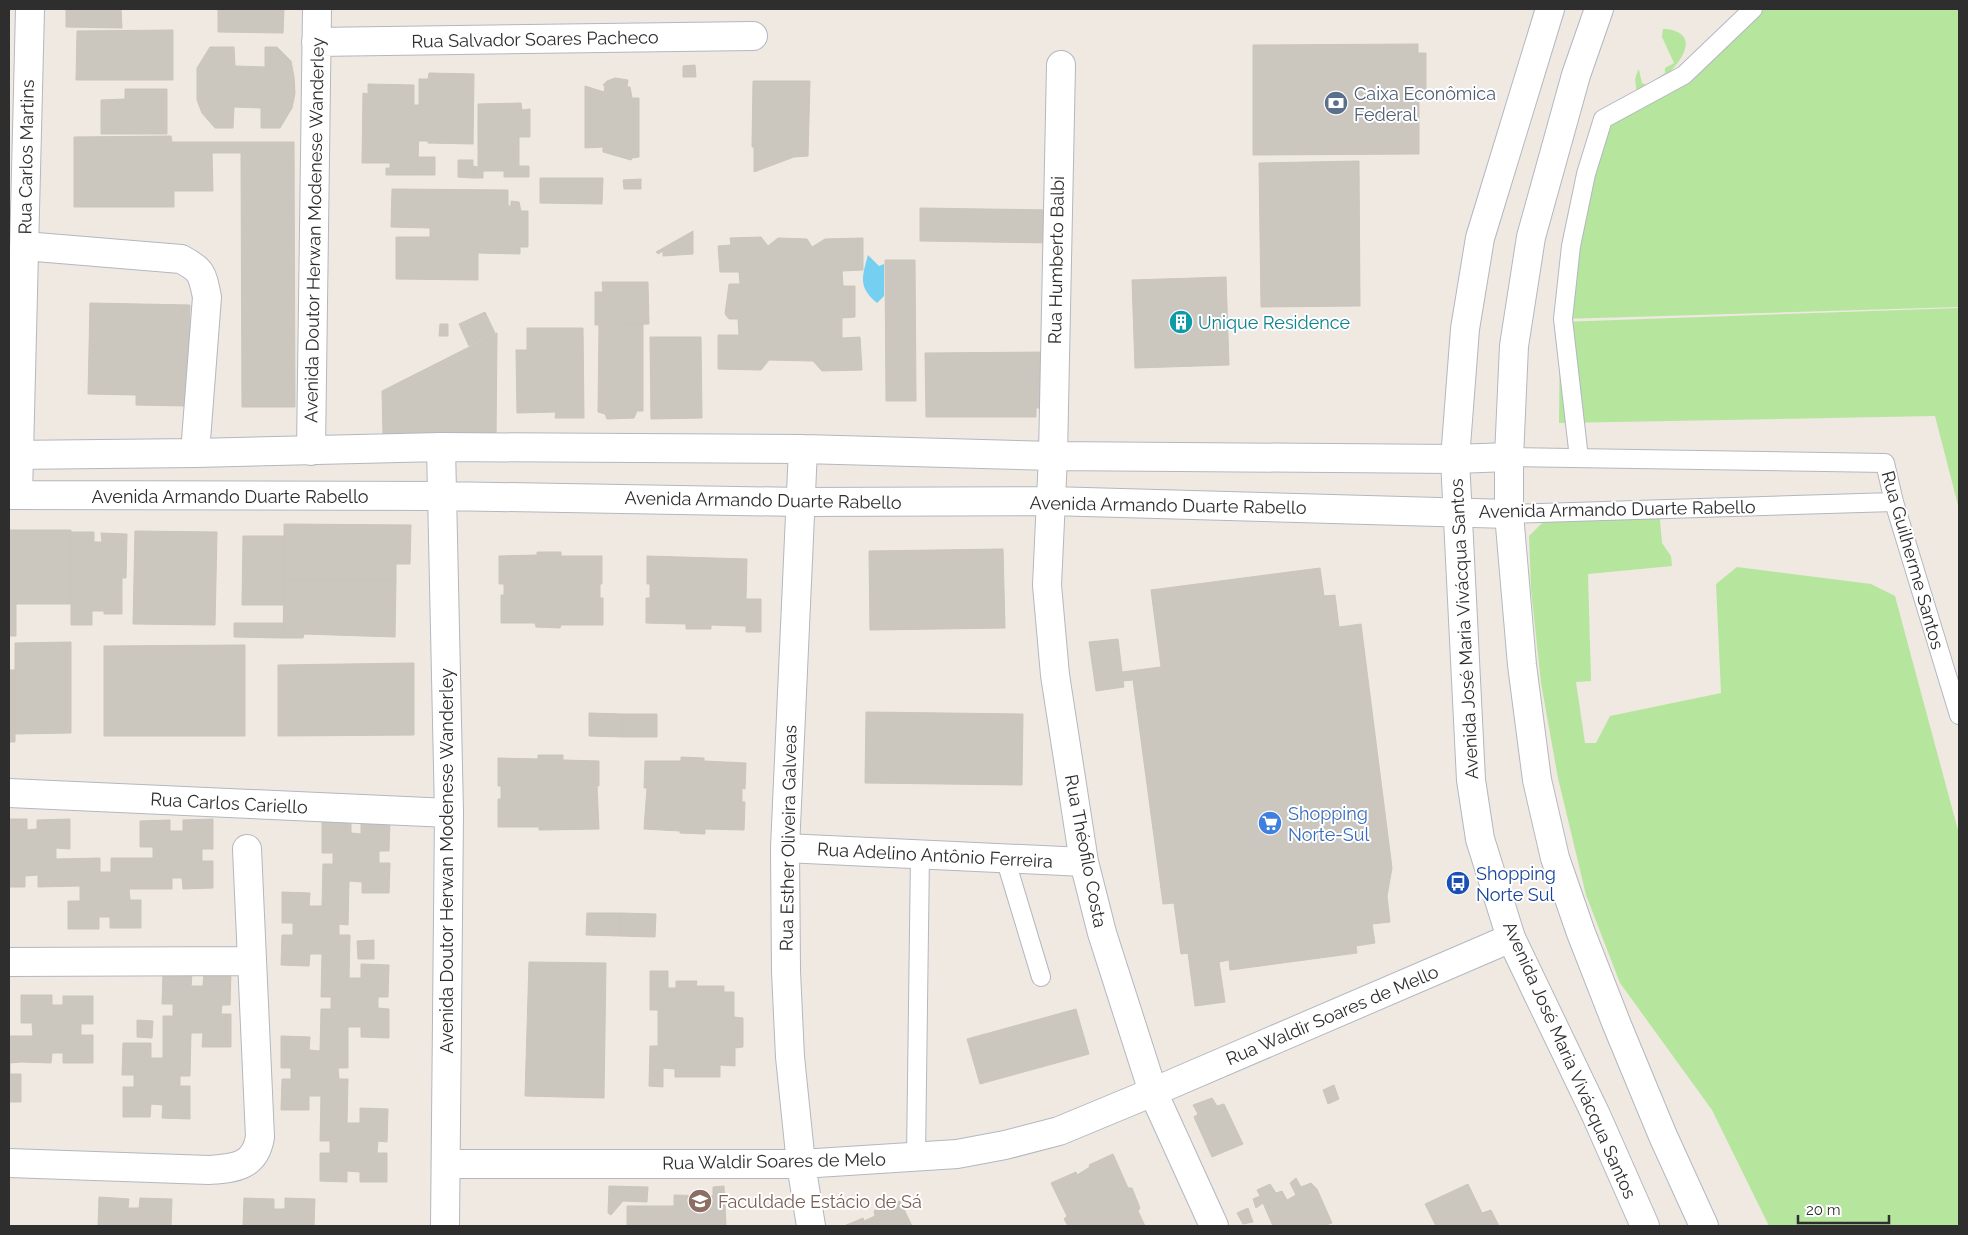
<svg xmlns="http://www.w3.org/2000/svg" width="1968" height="1235" viewBox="0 0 1968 1235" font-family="Raleway,sans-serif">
  <rect width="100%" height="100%" fill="#efe9e1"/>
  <path fill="#b6e59e" d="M 1753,9 L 1959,9 L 1959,307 L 1563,319 L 1603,119 L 1637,95 L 1635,79 L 1638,70 L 1639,70 L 1642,83 L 1647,85 L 1665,73 L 1665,68 L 1674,63 L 1662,37 L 1663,29 C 1670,29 1676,30 1682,35 C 1698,51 1659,82 1650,93 Z
    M 1959,308 L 1959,509 L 1935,416 L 1559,423 L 1560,322 Z
    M 1659,509 L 1662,543 L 1671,556 L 1672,566 L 1588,574 L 1591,681 L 1576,682 L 1585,743 L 1596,743 L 1610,716 L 1721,693 L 1716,584 L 1737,567 L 1871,584 L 1895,596 L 1959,834 L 1959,1226 L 1769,1226 L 1712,1110 L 1620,983 L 1586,895 L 1558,778 L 1541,683 L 1531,589 L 1529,536 L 1544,521 Z"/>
  <path fill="#75cff0" d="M 868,255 L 879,266 L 884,264 L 884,296 L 877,303 C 858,287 862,277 868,255 Z"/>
  <path fill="#cbc7bf" stroke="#cbc5ba" d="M 66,9 L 121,9 L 122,28 L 66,27 Z
    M 218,9 L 284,9 L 283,33 L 218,32 Z
    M 173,30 L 173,80 L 76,80 L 77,31 Z
    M 1418,44 L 1418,53 L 1426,53 L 1426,93 L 1419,93 L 1419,154 L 1253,155 L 1253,45 Z
    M 210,47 L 234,47 L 235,66 L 265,67 L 265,47 L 277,47 L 291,61 L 294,77 L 295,93 L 292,108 L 280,128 L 261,128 L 261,108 L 234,107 L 233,128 L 215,128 L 202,113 L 197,100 L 197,68 Z
    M 695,65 L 696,77 L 683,77 L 683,66 Z
    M 429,73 L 474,74 L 473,144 L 428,143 L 428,141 L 419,141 L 419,79 L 428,79 Z
    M 615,78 L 628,80 L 627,87 L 630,87 L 632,98 L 639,98 L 639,157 L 632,158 L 631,160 L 603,152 L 603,147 L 585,148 L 585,86 L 604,92 L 605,86 L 603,85 L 607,81 Z
    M 753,81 L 810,81 L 808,156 L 794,157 L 754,172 L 754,147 L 752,147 Z
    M 368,84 L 414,85 L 414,105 L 419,105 L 418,175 L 386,175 L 386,168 L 390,168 L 390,163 L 362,163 L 363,93 L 368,94 Z
    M 125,89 L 167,89 L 167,134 L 101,134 L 101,100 L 125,99 Z
    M 521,103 L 522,110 L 530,109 L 530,137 L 519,137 L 519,166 L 529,166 L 529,177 L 504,177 L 504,171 L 483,171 L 483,178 L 473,178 L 473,166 L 478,167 L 478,104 Z
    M 171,136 L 172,142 L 294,142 L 295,407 L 242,407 L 241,153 L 212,153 L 213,191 L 174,191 L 174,207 L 74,207 L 74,137 Z
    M 419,157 L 435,157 L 435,175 L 418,175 Z
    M 458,160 L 473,160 L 473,178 L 458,177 Z
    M 1359,161 L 1360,306 L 1261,307 L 1259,163 Z
    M 540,178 L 603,178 L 602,204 L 540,203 Z
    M 641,179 L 641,189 L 624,189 L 623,180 Z
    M 392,189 L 508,190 L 508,206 L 511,206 L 511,201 L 519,202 L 521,211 L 528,211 L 528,247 L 520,247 L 520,254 L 478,253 L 478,280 L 396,279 L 396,237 L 430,237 L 430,228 L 391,227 Z
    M 920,208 L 1053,210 L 1052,243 L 920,241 Z
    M 693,231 L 693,254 L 663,256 L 663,251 L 658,254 L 656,252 Z
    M 761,237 L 768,246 L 778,238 L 807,239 L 812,247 L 825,239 L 863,238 L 863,270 L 842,271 L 843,286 L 855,286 L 855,317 L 842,318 L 842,338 L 860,337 L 862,370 L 822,371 L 813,361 L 769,360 L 761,370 L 718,369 L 718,335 L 739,335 L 738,319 L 729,319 L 725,314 L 729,284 L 740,284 L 739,272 L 720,272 L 718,246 L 731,245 L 730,238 Z
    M 885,260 L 915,260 L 916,401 L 886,401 Z
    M 1226,277 L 1229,365 L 1135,368 L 1132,280 Z
    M 602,282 L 648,282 L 649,324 L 595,325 L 595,292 L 603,292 Z
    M 90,303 L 190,305 L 188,406 L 136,405 L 136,395 L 88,394 Z
    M 485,312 L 495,333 L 469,346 L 459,324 Z
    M 440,324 L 448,324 L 448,336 L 439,336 Z
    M 643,324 L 643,411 L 637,411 L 634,418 L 607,419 L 605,414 L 598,412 L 599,325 Z
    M 527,328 L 583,328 L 584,418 L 555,418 L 556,412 L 517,413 L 516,350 L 527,350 Z
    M 497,333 L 496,438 L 383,434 L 382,391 Z
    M 650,337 L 701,337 L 702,418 L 651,419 Z
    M 1048,352 L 1048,408 L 1036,408 L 1036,417 L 926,417 L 925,353 Z
    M 284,524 L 411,525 L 410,564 L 396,564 L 396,580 L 284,580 Z
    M 9,530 L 71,530 L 71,604 L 16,604 L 16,636 L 9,636 Z
    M 135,531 L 217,532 L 215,625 L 133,624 Z
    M 71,532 L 94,532 L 94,542 L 102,542 L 101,533 L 127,534 L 126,578 L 122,578 L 122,614 L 104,614 L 104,611 L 92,611 L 92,625 L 71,625 Z
    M 243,536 L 284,536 L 284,605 L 242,605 Z
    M 1003,549 L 1005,628 L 870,630 L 869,551 Z
    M 537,552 L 561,552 L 561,556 L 602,556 L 602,584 L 600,584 L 600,598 L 603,598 L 603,625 L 561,625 L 560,628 L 536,627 L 535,623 L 501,623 L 501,595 L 504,595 L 504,584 L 499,584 L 499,556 L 537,555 Z
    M 647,556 L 747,559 L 746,599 L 761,599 L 761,632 L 746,632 L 746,626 L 711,625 L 711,629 L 686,629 L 686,624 L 646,623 L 646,598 L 650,598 L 650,584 L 647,584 Z
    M 1320,568 L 1324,596 L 1335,595 L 1339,627 L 1361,624 L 1392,868 L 1387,896 L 1390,922 L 1372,924 L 1375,943 L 1356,946 L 1357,953 L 1230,970 L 1229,960 L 1219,962 L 1225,1002 L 1195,1006 L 1188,953 L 1181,954 L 1174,903 L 1163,904 L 1133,680 L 1123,681 L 1124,687 L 1096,691 L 1089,642 L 1118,639 L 1122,672 L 1161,667 L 1151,590 Z
    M 284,580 L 396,580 L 395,637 L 304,634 L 303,638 L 283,638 Z
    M 234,623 L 284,623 L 283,638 L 234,637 Z
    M 71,642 L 71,733 L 15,734 L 15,643 Z
    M 245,645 L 245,736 L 104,736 L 104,646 Z
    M 414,663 L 414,735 L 278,736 L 278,665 Z
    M 9,670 L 15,670 L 15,742 L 9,742 Z
    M 866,712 L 1023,714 L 1022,785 L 865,783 Z
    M 589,713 L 623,714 L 623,737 L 589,736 Z
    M 623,714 L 657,714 L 657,737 L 623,737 Z
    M 538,755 L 563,755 L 563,760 L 599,761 L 599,786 L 597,786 L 599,829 L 539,830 L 539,827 L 498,827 L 498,799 L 501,799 L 501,786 L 498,786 L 498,758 L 538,759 Z
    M 681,757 L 704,758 L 704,761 L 746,763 L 745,789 L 742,788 L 742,802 L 745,802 L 744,830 L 705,829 L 705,834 L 680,833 L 680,831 L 644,829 L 647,788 L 644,788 L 645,761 L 681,761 Z
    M 9,819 L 27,819 L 27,830 L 37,829 L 37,820 L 70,819 L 70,849 L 56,848 L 56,859 L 100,858 L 100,872 L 111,872 L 111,858 L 153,858 L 153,847 L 140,847 L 140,821 L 170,820 L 170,831 L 183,831 L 183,820 L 213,819 L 213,849 L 202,849 L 202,861 L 213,861 L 213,888 L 183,889 L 182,878 L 172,878 L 172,889 L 129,889 L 130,900 L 141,900 L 141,928 L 110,928 L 110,917 L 99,917 L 99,929 L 68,929 L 68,901 L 80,901 L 80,886 L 38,887 L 38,875 L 25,876 L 25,887 L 9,887 Z
    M 322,821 L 351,822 L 351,833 L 361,834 L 361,821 L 390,821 L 389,851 L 379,851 L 379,863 L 390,863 L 389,893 L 362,893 L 362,882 L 349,881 L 348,925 L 339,924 L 339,935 L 350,935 L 349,978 L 361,978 L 361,964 L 389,965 L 388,997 L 378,997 L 378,1008 L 389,1009 L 389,1038 L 361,1037 L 361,1027 L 348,1027 L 348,1068 L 338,1068 L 339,1079 L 348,1079 L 347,1123 L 360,1123 L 360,1108 L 388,1109 L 387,1142 L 378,1141 L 377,1153 L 387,1153 L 387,1182 L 360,1182 L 360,1172 L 347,1171 L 347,1182 L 320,1181 L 320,1153 L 330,1153 L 330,1141 L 320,1141 L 321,1096 L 309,1096 L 309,1110 L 281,1110 L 282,1079 L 291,1079 L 291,1068 L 281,1068 L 281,1036 L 310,1037 L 309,1050 L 320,1051 L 321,1009 L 331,1009 L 331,997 L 321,997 L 322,954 L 310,954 L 309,966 L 281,965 L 282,935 L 293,935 L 293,923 L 282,923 L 282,892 L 310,893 L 309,906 L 322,906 L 323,864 L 333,864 L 333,853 L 322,853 Z
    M 587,913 L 620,913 L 620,936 L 586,935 Z
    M 620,913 L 656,914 L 655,937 L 620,936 Z
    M 374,940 L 374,959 L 358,959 L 357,941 Z
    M 529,962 L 606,963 L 604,1098 L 525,1096 Z
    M 650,971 L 668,971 L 668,988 L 676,988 L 676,981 L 697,981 L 696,986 L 724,986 L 724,992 L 734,992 L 734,1017 L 743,1018 L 743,1047 L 735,1048 L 735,1066 L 720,1065 L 720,1077 L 675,1077 L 675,1069 L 663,1068 L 663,1087 L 649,1086 L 650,1046 L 658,1046 L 658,1010 L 650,1010 Z
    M 204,972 L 231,972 L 230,1005 L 222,1005 L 221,1014 L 231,1014 L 231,1047 L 202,1047 L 203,1033 L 191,1033 L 190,1076 L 180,1076 L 180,1086 L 190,1086 L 190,1119 L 162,1118 L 163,1105 L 151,1104 L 150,1117 L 123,1117 L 123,1087 L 134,1087 L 134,1075 L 122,1075 L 123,1043 L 151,1043 L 151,1058 L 163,1058 L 163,1016 L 173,1016 L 173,1004 L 162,1004 L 163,973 L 192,973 L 191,986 L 203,986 Z
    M 21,995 L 52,995 L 52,1005 L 63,1005 L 63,996 L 93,996 L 93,1024 L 81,1024 L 81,1035 L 93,1035 L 93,1063 L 63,1063 L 63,1053 L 52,1053 L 51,1063 L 21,1062 L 21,1036 L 33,1036 L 32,1023 L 21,1023 Z
    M 1076,1009 L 1089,1054 L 980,1084 L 967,1039 Z
    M 137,1020 L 153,1021 L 152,1038 L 137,1037 Z
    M 9,1036 L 21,1036 L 21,1062 L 10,1063 L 10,1074 L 21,1074 L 21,1102 L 9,1102 Z
    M 1334,1085 L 1339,1099 L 1328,1104 L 1323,1090 Z
    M 1212,1098 L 1217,1106 L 1224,1104 L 1243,1144 L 1212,1157 L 1194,1117 L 1198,1114 L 1193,1105 Z
    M 1113,1154 L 1128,1188 L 1132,1188 L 1140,1208 L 1138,1211 L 1145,1226 L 1068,1226 L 1064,1219 L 1067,1216 L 1051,1183 L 1076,1172 L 1077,1175 L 1090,1167 L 1089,1165 Z
    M 1296,1178 L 1301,1187 L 1311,1183 L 1317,1189 L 1332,1223 L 1323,1226 L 1273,1226 L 1263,1203 L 1256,1208 L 1253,1199 L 1260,1196 L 1257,1190 L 1270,1184 L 1276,1193 L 1282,1191 L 1287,1200 L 1296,1195 L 1290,1183 Z
    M 1468,1184 L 1482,1213 L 1491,1210 L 1499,1226 L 1436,1226 L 1425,1204 Z
    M 609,1186 L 648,1187 L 647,1202 L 623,1201 L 611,1215 L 608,1213 Z
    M 724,1186 L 726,1226 L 627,1226 L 627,1206 L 674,1206 L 674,1195 L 713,1196 L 713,1187 Z
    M 99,1197 L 129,1199 L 128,1208 L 139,1208 L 140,1198 L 172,1199 L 171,1226 L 98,1226 Z
    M 244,1198 L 274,1199 L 274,1209 L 285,1209 L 285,1198 L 315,1199 L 314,1226 L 243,1226 Z
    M 900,1201 L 912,1226 L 844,1226 L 863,1218 L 864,1221 L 875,1216 L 874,1211 Z
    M 1248,1208 L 1253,1222 L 1243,1224 L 1237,1213 Z"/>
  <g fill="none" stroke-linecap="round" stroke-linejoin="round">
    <g stroke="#b4b7c1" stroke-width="20">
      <path id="lane" d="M 1509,457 L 1885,463 L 1894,502 L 1959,715
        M 1579,458 L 1563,319 L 1571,246 L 1586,174 L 1603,119 L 1684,75 L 1753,9
        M 1509,514 L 1894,502
        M 1005,858 L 1041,977
        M 916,1157 L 920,854"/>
    </g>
    <g stroke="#b4b7c1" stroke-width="30">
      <path id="street" d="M 316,42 L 753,36
        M 1061,65 L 1053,456 L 1047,585 L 1055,675 L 1084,862 L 1102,933 L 1153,1092 L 1214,1226
        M 24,246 L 181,259 C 202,270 202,273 207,297 L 195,453
        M 441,447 L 449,813 L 445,1226
        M 803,449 L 785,848 L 786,971 L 790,1057 L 801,1164 L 811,1226
        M 311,451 L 317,9
        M 9,455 L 195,453 L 441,447 L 803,449 L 1053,456 L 1455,459 L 1509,457
        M 9,495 L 441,496 L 801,502 L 1050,501 L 1509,514
        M 18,495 L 30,9
        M 9,793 L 449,813
        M 785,848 L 1084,862
        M 9,962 L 252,961
        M 9,1163 L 209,1170 C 235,1168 255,1167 260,1137 L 247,849
        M 446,1164 L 801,1164 L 957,1154 L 1005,1145 L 1059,1131 L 1153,1092 L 1511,938"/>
    </g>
    <g stroke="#b4b7c1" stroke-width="30">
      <path id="secondary" d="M 1550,9 L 1480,238 L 1465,329 L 1455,459 L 1471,780 L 1480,839 L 1511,938 L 1596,1115 L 1645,1226
        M 1599,9 L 1576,75 L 1531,237 L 1514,346 L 1509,457 L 1509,514 L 1522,665 L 1537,780 L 1555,858 L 1581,933 L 1617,1025 L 1663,1136 L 1704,1226"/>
    </g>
    <use href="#lane" stroke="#fff" stroke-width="18"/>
    <use href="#street" stroke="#fff" stroke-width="28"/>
    <use href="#secondary" stroke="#fff" stroke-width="28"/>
  </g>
  <defs>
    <g id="bank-disc" transform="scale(1.25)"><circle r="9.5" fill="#5c6f8a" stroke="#fff"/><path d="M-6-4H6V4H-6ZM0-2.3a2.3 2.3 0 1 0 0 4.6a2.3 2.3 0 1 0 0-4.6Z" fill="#fff"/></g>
    <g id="building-disc" transform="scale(1.25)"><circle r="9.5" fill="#0f9aa8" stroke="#fff"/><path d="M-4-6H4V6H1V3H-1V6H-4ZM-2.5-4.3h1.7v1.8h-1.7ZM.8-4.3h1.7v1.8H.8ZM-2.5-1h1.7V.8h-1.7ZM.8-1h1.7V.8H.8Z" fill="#fff"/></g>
    <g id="supermarket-disc" transform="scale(1.25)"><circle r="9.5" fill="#3f7fe0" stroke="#fff"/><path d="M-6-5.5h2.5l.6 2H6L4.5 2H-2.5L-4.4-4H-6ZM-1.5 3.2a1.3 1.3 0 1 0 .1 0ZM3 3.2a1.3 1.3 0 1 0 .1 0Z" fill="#fff"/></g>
    <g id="bus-disc" transform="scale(1.25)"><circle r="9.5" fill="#1a4fb4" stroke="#fff"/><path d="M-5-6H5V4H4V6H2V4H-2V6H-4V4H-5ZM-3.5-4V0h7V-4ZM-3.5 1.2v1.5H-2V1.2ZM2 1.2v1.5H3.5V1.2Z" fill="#fff"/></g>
    <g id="university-disc" transform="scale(1.25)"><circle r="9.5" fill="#8d6e63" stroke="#fff"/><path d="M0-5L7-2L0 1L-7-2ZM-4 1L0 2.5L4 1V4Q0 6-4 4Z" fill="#fff"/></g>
  </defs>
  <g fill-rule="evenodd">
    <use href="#bank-disc" x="1336" y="103"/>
    <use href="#building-disc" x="1181" y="322"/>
    <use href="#supermarket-disc" x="1270" y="823"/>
    <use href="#bus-disc" x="1458" y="883"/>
    <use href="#university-disc" x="700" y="1201"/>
  </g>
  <g text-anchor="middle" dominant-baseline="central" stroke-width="4" stroke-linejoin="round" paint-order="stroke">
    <g font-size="18" fill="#2e2e2e" stroke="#fff">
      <text transform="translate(535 39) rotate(-1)">Rua Salvador Soares Pacheco</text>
      <text transform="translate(26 157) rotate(-89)">Rua Carlos Martins</text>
      <text transform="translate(314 230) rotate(-89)">Avenida Doutor Herwan Modenese Wanderley</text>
      <text transform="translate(1056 260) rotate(-89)">Rua Humberto Balbi</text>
      <text x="230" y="496">Avenida Armando Duarte Rabello</text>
      <text transform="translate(763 500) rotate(1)">Avenida Armando Duarte Rabello</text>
      <text transform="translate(1168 505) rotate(1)">Avenida Armando Duarte Rabello</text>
      <text transform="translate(1617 509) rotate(-1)">Avenida Armando Duarte Rabello</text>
      <text transform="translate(1913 560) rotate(74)">Rua Guilherme Santos</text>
      <text transform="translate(1464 629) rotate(-93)">Avenida José Maria Vivácqua Santos</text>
      <text transform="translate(229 803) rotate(3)">Rua Carlos Cariello</text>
      <text transform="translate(788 838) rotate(-89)">Rua Esther Oliveira Galveas</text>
      <text transform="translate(1086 851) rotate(79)">Rua Théofilo Costa</text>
      <text transform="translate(935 855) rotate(3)">Rua Adelino Antônio Ferreira</text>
      <text transform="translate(446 861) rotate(-90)">Avenida Doutor Herwan Modenese Wanderley</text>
      <text transform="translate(1332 1015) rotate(-23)">Rua Waldir Soares de Mello</text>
      <text transform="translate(1570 1060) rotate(66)">Avenida José Maria Vivácqua Santos</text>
      <text transform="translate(774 1161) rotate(-1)">Rua Waldir Soares de Melo</text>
    </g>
    <g font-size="18" fill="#4e5e75" stroke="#fff" text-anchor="start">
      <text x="1354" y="93">Caixa Econômica<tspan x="1354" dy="21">Federal</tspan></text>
    </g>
    <g font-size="18" fill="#0d838f" stroke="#fff" text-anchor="start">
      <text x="1198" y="322">Unique Residence</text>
    </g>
    <g font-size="18" fill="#366cbe" stroke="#fff" text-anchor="start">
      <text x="1288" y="813">Shopping<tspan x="1288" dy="21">Norte-Sul</tspan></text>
    </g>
    <g font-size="18" fill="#164399" stroke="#fff" text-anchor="start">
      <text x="1476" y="873">Shopping<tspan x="1476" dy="21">Norte Sul</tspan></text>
    </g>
    <g font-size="18" fill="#785e54" stroke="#fff" text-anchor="start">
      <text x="718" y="1201">Faculdade Estácio de Sá</text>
    </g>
  </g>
  <rect width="1968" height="1235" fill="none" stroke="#2e2e2e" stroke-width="20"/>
  <path d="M1798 1215v8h91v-8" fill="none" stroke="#2e2e2e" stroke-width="2.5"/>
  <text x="1806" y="1215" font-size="15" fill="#2e2e2e" stroke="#ffffff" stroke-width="4" paint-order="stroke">20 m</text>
</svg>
